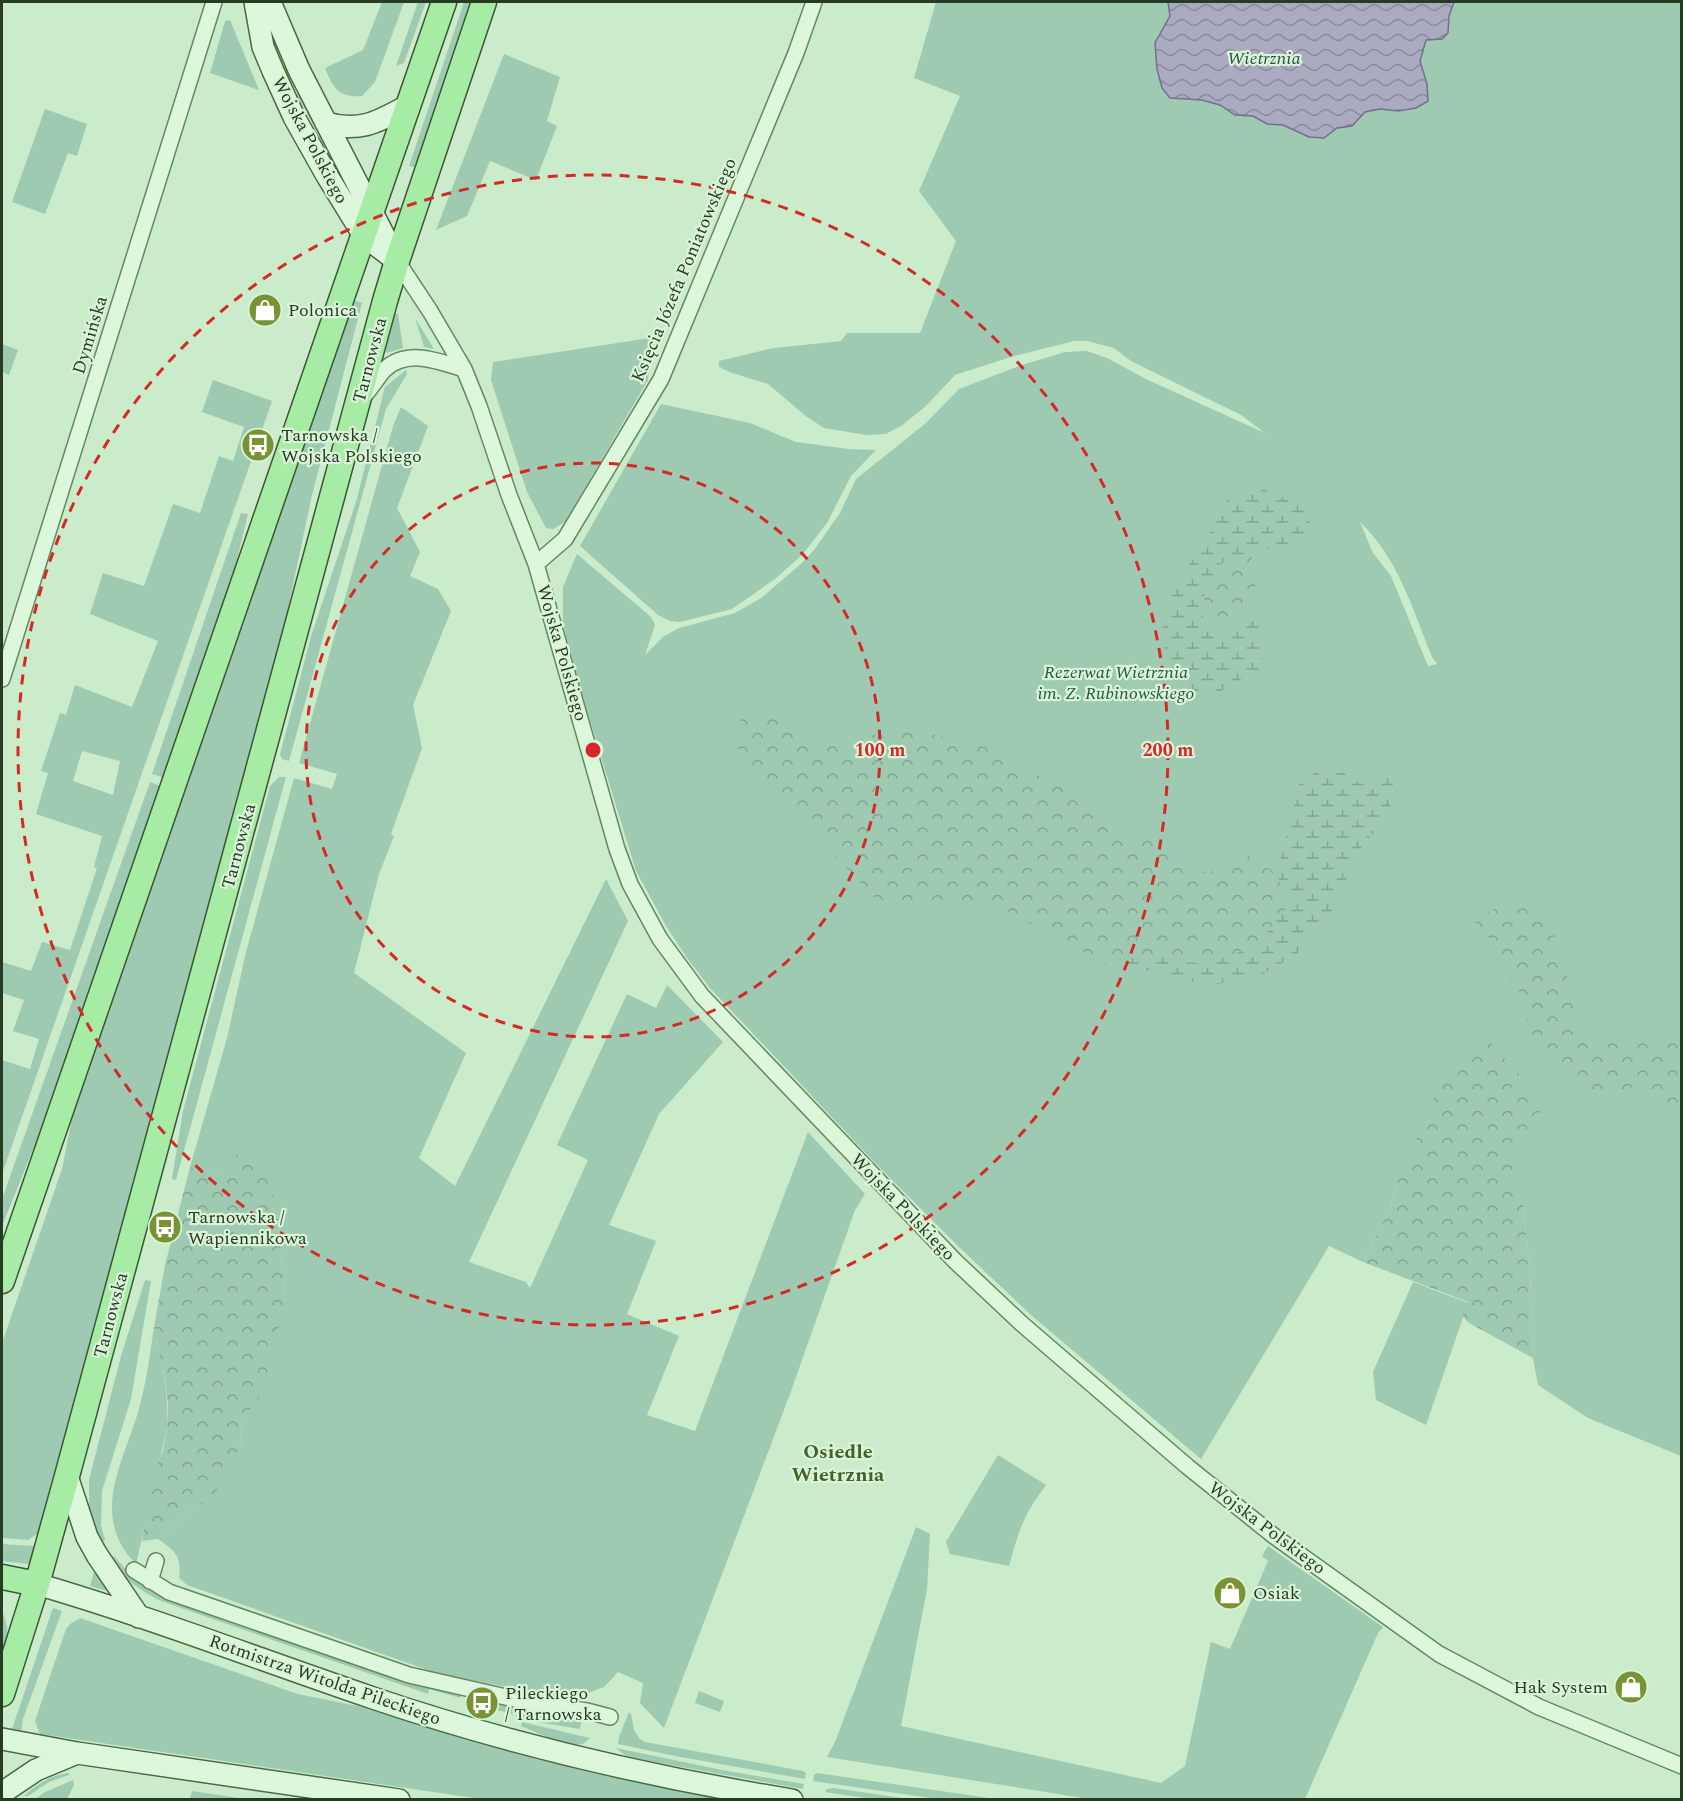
<svg xmlns="http://www.w3.org/2000/svg" width="1683" height="1801" viewBox="0 0 1683 1801" font-family="Spectral,serif">
  <defs>
    <pattern id="forest-crowns" width="20" height="18" patternUnits="userSpaceOnUse" patternTransform="scale(1.5)"><rect width="20" height="18" fill="#9ecab1"/><path d="M2 6a3 3 0 1 1 6 0M12 15a3 3 0 1 1 6 0" fill="none" stroke="#81a590"/></pattern>
    <pattern id="wetland-marsh" width="20" height="14" patternUnits="userSpaceOnUse" patternTransform="scale(1.5)"><rect width="20" height="14" fill="#9ecab1"/><path d="M1 5h8M5 5V1M11 12h8M15 12V8" fill="none" stroke="#81a590"/></pattern>
    <pattern id="water-waves" width="16" height="10" patternUnits="userSpaceOnUse" patternTransform="scale(1.5)"><rect width="16" height="10" fill="#aaaac1"/><path d="M0 5q4-4 8 0t8 0" fill="none" stroke="#8a8b9c"/></pattern>
  </defs>
  <rect width="100%" height="100%" fill="#caecca"/>
  <path fill="#9ecab1" fill-rule="evenodd" d="M 382,2 L 404,2 L 375,82 L 362,96 C 339,98 333,88 325,68 L 363,50 Z
    M 418,2 L 426,2 L 404,63 L 396,66 Z
    M 464,2 L 471,2 L 415,167 L 409,166 Z
    M 936,2 L 1428,2 L 1448,33 L 1449,16 L 1454,2 L 1681,2 L 1681,1456 L 1588,1418 L 1538,1385 L 1533,1358 L 1530,1269 L 1523,1205 L 1398,1181 L 1389,1211 L 1363,1262 L 1329,1246 L 1201,1459 L 1031,1315 L 960,1248 L 877,1165 L 710,988 L 687,958 L 666,926 L 636,871 L 588,714 L 563,625 L 563,587 L 577,554 L 651,617 L 655,625 L 645,655 L 663,637 L 679,628 L 735,613 L 761,598 L 802,563 L 814,550 L 840,513 L 856,479 L 926,423 L 959,389 L 1022,365 L 1065,352 L 1087,351 L 1107,358 L 1148,380 L 1265,433 L 1241,415 L 1131,361 L 1114,348 L 1087,341 L 1074,341 L 1014,356 L 955,375 L 926,406 L 901,426 L 886,434 L 866,435 L 824,428 L 807,417 L 768,384 L 732,373 L 719,367 L 719,361 L 774,348 L 841,341 L 847,333 L 920,333 L 956,241 L 919,191 L 960,96 L 914,78 ZM 1161,81 L 1252,116 L 1235,115 L 1220,105 L 1202,100 L 1170,98 ZM 1350,107 L 1371,111 L 1365,112 L 1352,126 ZM 1360,522 C 1398,558 1413,610 1432,657 L 1437,664 L 1428,666 L 1391,576 L 1373,553 Z
    M 230,20 L 259,90 L 210,73 L 225,21 Z
    M 504,54 L 560,77 L 547,121 L 557,126 L 536,180 L 490,161 L 467,216 L 436,230 Z
    M 300,90 L 338,160 L 333,163 L 297,94 Z
    M 45,109 L 87,124 L 77,156 L 68,153 L 45,214 L 12,202 Z
    M 353,300 L 362,303 L 312,495 L 286,618 L 156,1106 L 39,1533 L 28,1540 L 2,1538 L 2,1343 L 62,1169 L 73,1113 Z
    M 394,313 L 398,314 L 403,348 L 387,353 L 384,350 Z
    M 415,318 L 434,349 L 424,347 Z
    M 663,336 L 649,369 L 648,380 L 565,522 L 553,529 L 546,528 L 527,492 L 491,380 L 493,362 Z
    M 2,344 L 18,350 L 9,375 L 2,372 Z
    M 406,370 L 407,374 L 386,409 L 289,761 L 282,759 L 280,754 L 312,633 L 356,502 L 385,387 Z
    M 213,380 L 272,401 L 2,1174 L 2,1060 L 30,1069 L 39,1039 L 13,1031 L 24,1000 L 2,993 L 2,962 L 31,971 L 42,942 L 70,950 L 97,868 L 94,867 L 102,836 L 36,814 L 48,773 L 41,771 L 60,713 L 66,715 L 75,685 L 132,707 L 158,641 L 90,614 L 103,573 L 144,586 L 173,504 L 200,513 L 219,456 L 233,461 L 244,427 L 202,412 ZM 82,751 L 120,761 L 113,795 L 73,781 Z
    M 661,404 L 750,423 L 796,442 L 848,449 L 876,450 L 851,476 L 827,523 L 803,554 L 775,579 L 732,609 L 680,622 L 670,621 L 658,615 L 580,546 Z
    M 401,407 L 428,426 L 397,508 L 420,552 L 410,576 L 438,589 L 451,611 L 413,705 L 422,748 L 391,834 L 394,836 L 379,874 L 354,973 L 466,1053 L 419,1158 L 455,1186 L 606,879 L 628,921 L 469,1262 L 526,1282 L 530,1288 L 588,1160 L 557,1145 L 627,994 L 656,1008 L 667,985 L 723,1042 L 659,1114 L 609,1225 L 656,1241 L 627,1314 L 679,1336 L 647,1415 L 695,1431 L 808,1132 L 865,1194 L 855,1210 L 790,1394 L 664,1728 L 640,1703 L 643,1683 L 618,1672 L 604,1687 L 589,1693 L 580,1701 L 439,1674 L 187,1585 L 179,1578 C 182,1556 175,1551 158,1539 L 199,1504 L 240,1446 L 242,1420 L 246,1411 L 252,1409 L 285,1297 L 277,1210 L 221,1176 L 190,1167 L 227,1038 L 246,952 L 294,778 L 332,789 L 337,774 L 299,763 L 393,426 Z
    M 241,513 L 248,514 L 229,592 L 165,778 L 152,774 Z
    M 279,777 L 286,777 L 176,1180 L 172,1179 L 183,1111 L 270,786 Z
    M 150,782 L 163,787 L 62,1069 L 45,1120 L 2,1226 L 2,1199 Z
    M 145,1280 L 151,1281 L 131,1399 L 102,1491 L 101,1526 L 105,1540 L 98,1544 L 89,1512 L 89,1480 L 121,1356 Z
    M 1413,1282 L 1468,1303 L 1426,1425 L 1376,1400 L 1373,1372 Z
    M 154,1327 C 162,1361 169,1393 167,1428 L 136,1564 C 87,1514 126,1459 140,1405 C 147,1379 150,1353 154,1327 Z
    M 998,1455 L 1046,1485 C 1023,1516 1019,1530 1009,1566 L 950,1554 L 946,1542 Z
    M 916,1527 L 930,1534 L 927,1589 L 901,1726 L 1161,1783 L 1185,1766 L 1211,1642 L 1230,1649 L 1268,1561 L 1262,1556 L 1268,1546 L 1383,1627 L 1378,1633 L 1305,1799 L 1089,1799 L 827,1757 L 835,1742 Z
    M 2,1544 L 34,1546 L 31,1562 L 29,1564 L 2,1561 Z
    M 114,1556 L 132,1576 L 462,1693 L 460,1698 L 429,1689 L 428,1694 L 161,1601 C 139,1591 124,1577 107,1560 Z
    M 95,1569 L 111,1592 L 90,1586 Z
    M 53,1608 L 62,1611 L 23,1719 L 21,1732 L 13,1731 L 12,1729 Z
    M 2,1611 C 11,1629 7,1645 2,1663 Z
    M 80,1618 L 298,1694 L 358,1706 L 536,1758 L 622,1779 L 722,1799 L 481,1799 L 40,1734 L 35,1721 L 66,1629 L 70,1624 Z
    M 699,1691 L 724,1701 L 720,1712 L 695,1703 Z
    M 471,1695 L 582,1716 L 580,1729 L 543,1723 L 494,1709 L 495,1702 L 479,1698 L 478,1703 L 470,1701 Z
    M 629,1712 L 631,1714 L 634,1730 L 639,1738 L 645,1742 L 803,1771 L 806,1773 L 805,1779 L 675,1756 L 618,1744 L 619,1737 Z
    M 522,1722 L 590,1738 L 583,1744 C 563,1747 539,1733 521,1726 Z
    M 616,1748 L 722,1770 L 804,1784 L 803,1789 L 627,1757 Z
    M 69,1773 L 69,1775 L 49,1782 L 28,1796 L 24,1796 C 37,1784 51,1775 69,1773 Z
    M 817,1773 L 996,1799 L 938,1799 L 813,1781 L 814,1775 Z
    M 73,1780 L 74,1785 L 67,1799 L 35,1799 L 45,1792 Z
    M 833,1788 L 909,1799 L 872,1799 L 825,1792 L 827,1789 Z
    M 192,1791 L 246,1799 L 190,1798 Z"/>
  <path fill="url(#forest-crowns)" d="M 1250,552 C 1260,581 1258,586 1243,612 L 1246,618 L 1222,634 L 1203,617 L 1205,588 L 1218,565 Z
    M 782,713 L 797,727 L 824,745 L 860,736 L 919,731 L 997,750 L 1015,765 L 1070,790 L 1079,792 L 1126,836 L 1168,843 L 1187,871 L 1210,872 L 1247,855 L 1276,873 L 1288,900 L 1285,910 L 1259,942 L 1247,949 L 1220,959 L 1194,964 L 1163,955 L 1133,958 L 1117,970 L 1003,909 L 884,904 L 869,893 L 733,743 L 743,715 Z
    M 1516,902 L 1541,910 L 1553,922 L 1557,959 L 1565,968 L 1580,1031 C 1591,1037 1603,1041 1616,1041 C 1637,1041 1662,1027 1681,1041 L 1681,1111 L 1633,1090 L 1591,1089 L 1573,1082 L 1549,1058 L 1530,1033 L 1521,995 L 1510,976 L 1495,945 L 1473,920 L 1494,909 Z
    M 1487,1039 L 1520,1075 L 1541,1112 L 1508,1153 L 1523,1205 L 1530,1269 L 1533,1358 L 1469,1323 L 1462,1316 L 1468,1302 L 1363,1262 L 1389,1211 L 1398,1181 L 1434,1100 L 1438,1083 L 1456,1058 Z
    M 240,1150 L 269,1180 L 277,1210 L 285,1297 L 273,1353 L 257,1403 L 252,1409 L 246,1411 L 242,1420 L 240,1446 L 212,1500 L 199,1504 L 158,1539 L 142,1541 L 151,1482 L 163,1450 L 167,1428 L 168,1406 L 165,1379 L 154,1327 L 165,1265 L 190,1167 L 221,1176 Z"/>
  <path fill="url(#wetland-marsh)" d="M 1261,488 L 1277,496 L 1294,500 L 1309,516 L 1312,539 L 1250,552 L 1218,565 L 1205,588 L 1203,617 L 1222,634 L 1266,604 L 1258,623 L 1262,646 L 1263,666 L 1255,674 L 1231,683 L 1219,693 L 1191,695 L 1175,688 L 1164,644 L 1163,619 L 1173,590 L 1213,528 L 1230,494 Z
    M 1320,770 L 1344,773 L 1358,782 L 1375,777 L 1392,778 L 1394,795 L 1386,818 L 1361,848 L 1332,911 L 1297,954 L 1258,977 L 1217,984 L 1187,981 L 1157,971 L 1117,970 L 1133,958 L 1163,955 L 1194,964 L 1220,959 L 1247,949 L 1259,942 L 1285,910 L 1288,900 L 1276,873 C 1286,843 1292,812 1300,781 Z"/>
  <path fill="url(#water-waves)" stroke="#73718f" stroke-width="1.5" d="M 1168,2 L 1454,2 L 1449,16 L 1448,33 L 1442,39 L 1426,40 L 1420,61 L 1427,84 L 1428,101 L 1416,108 L 1398,111 L 1380,109 L 1365,112 L 1352,126 L 1337,128 L 1324,138 L 1309,137 L 1283,125 L 1267,124 L 1253,116 L 1235,115 L 1220,105 L 1202,100 L 1170,98 L 1162,88 L 1157,69 L 1155,43 L 1170,16 Z"/>
  <g fill="none" stroke-linecap="round" stroke-linejoin="round">
    <g stroke="#66885f" stroke-width="18">
      <path id="street" d="M 397,261 L 430,311 L 464,369 L 479,406 L 509,495 L 536,564 L 617,849 L 630,884 L 660,939 L 702,996 L 955,1261 L 1022,1324 L 1188,1467 L 1274,1536 L 1439,1654 L 1539,1707 L 1682,1766
        M 364,396 C 371,388 377,378 384,370 C 407,348 438,361 464,369
        M 536,564 L 565,539 L 661,379 L 796,53 L 814,2
        M 2,679 L 214,2
        M 134,1570 L 169,1592 L 409,1675 L 532,1703 L 587,1711 L 610,1717
        M 150,1581 L 156,1561"/>
    </g>
    <g stroke="#4a6a42" stroke-width="24">
      <path id="secondary" d="M 255,2 L 263,47 L 273,71 L 294,117 L 326,174 L 364,236 L 397,261
        M 270,2 L 299,70 L 395,257
        M 326,123 C 361,133 379,121 409,105
        M 67,1476 L 87,1537 L 97,1555 L 139,1617
        M 37,1584 C 150,1617 261,1660 373,1698 C 509,1744 650,1777 792,1800
        M 2,1739 L 77,1753 L 399,1800
        M 2,1793 L 36,1770 L 77,1753"/>
    </g>
    <g stroke="#3b5633" stroke-width="27">
      <path id="primary" d="M 2,1281 L 444,2
        M 2,1577 L 37,1584
        M 2,1694 L 37,1584 L 67,1476 L 385,301 L 397,261 L 484,2"/>
    </g>
    <use href="#street" stroke="#ddf7dd" stroke-width="15"/>
    <use href="#secondary" stroke="#ddf7dd" stroke-width="21"/>
    <use href="#primary" stroke="#a6eca5" stroke-width="24"/>
  </g>
  <g fill="none" stroke="#d62828" stroke-width="3" stroke-dasharray="10 8">
    <circle cx="593" cy="750" r="287"/>
    <circle cx="593" cy="750" r="575"/>
  </g>
  <defs>
    <g id="shop-disc" transform="scale(1.725)"><circle r="9.5" fill="#779333" stroke="#d9f4d9"/><path d="M-5-2.5h2.3a2.7 3.5 0 0 1 5.4 0H5L5.5 6h-11ZM-1.5-2.5h3a1.5 2.3 0 0 0-3 0Z" fill="#fff"/></g>
    <g id="bus-disc" transform="scale(1.725)"><circle r="9.5" fill="#779333" stroke="#d9f4d9"/><path d="M-5-6H5V4H4V6H2V4H-2V6H-4V4H-5ZM-3.5-4V0h7V-4ZM-3.5 1.2v1.5H-2V1.2ZM2 1.2v1.5H3.5V1.2Z" fill="#fff"/></g>
  </defs>
  <g fill-rule="evenodd">
    <use href="#shop-disc" x="265" y="310"/>
    <use href="#bus-disc" x="258" y="445"/>
    <use href="#bus-disc" x="165" y="1227"/>
    <use href="#shop-disc" x="1230" y="1593"/>
    <use href="#shop-disc" x="1631" y="1687"/>
    <use href="#bus-disc" x="482" y="1703"/>
  </g>
  <g text-anchor="middle" dominant-baseline="central" stroke-width="4.5" stroke-linejoin="round" paint-order="stroke">
    <g font-size="18" font-style="italic" fill="#2a5541" stroke="#d9f4d9">
      <text x="1264" y="58">Wietrznia</text>
      <text x="1116" y="672">Rezerwat Wietrznia<tspan x="1116" dy="21">im. Z. Rubinowskiego</tspan></text>
    </g>
    <g font-size="18" fill="#273a22" stroke="#d9f4d9">
      <text transform="translate(310 140) rotate(62)">Wojska Polskiego</text>
      <text transform="translate(684 270) rotate(-67)">Księcia Józefa Poniatowskiego</text>
      <text transform="translate(90 335) rotate(-73)">Dymińska</text>
      <text transform="translate(370 360) rotate(-75)">Tarnowska</text>
      <text transform="translate(562 653) rotate(74)">Wojska Polskiego</text>
      <text transform="translate(239 846) rotate(-75)">Tarnowska</text>
      <text transform="translate(903 1207) rotate(46)">Wojska Polskiego</text>
      <text transform="translate(111 1315) rotate(-75)">Tarnowska</text>
      <text transform="translate(1267 1528) rotate(37)">Wojska Polskiego</text>
      <text transform="translate(325 1680) rotate(19)">Rotmistrza Witolda Pileckiego</text>
    </g>
    <g font-size="18" fill="#273a22" stroke="#d9f4d9" text-anchor="start">
      <text x="288" y="310">Polonica</text>
      <text x="281" y="435">Tarnowska /<tspan x="281" dy="21">Wojska Polskiego</tspan></text>
      <text x="188" y="1217">Tarnowska /<tspan x="188" dy="21">Wapiennikowa</tspan></text>
      <text x="1253" y="1593">Osiak</text>
      <text x="1608" y="1687" text-anchor="end">Hak System</text>
      <text x="505" y="1693">Pileckiego<tspan x="505" dy="21">/ Tarnowska</tspan></text>
    </g>
    <g font-size="20" font-weight="bold" fill="#436324" stroke="#d9f4d9">
      <text x="838" y="1452">Osiedle<tspan x="838" dy="23">Wietrznia</tspan></text>
    </g>
  </g>
  <circle cx="593" cy="750" r="9" fill="#d62828" stroke="#d9f4d9" stroke-width="3"/>
  <g font-size="18" text-anchor="middle" font-weight="bold" fill="#d62828" stroke="#d9f4d9" stroke-width="4.5" stroke-linejoin="round" paint-order="stroke">
    <text x="880" y="756">100 m</text>
    <text x="1168" y="756">200 m</text>
  </g>
  <rect width="1683" height="1801" fill="none" stroke="#273a22" stroke-width="6"/>
</svg>
